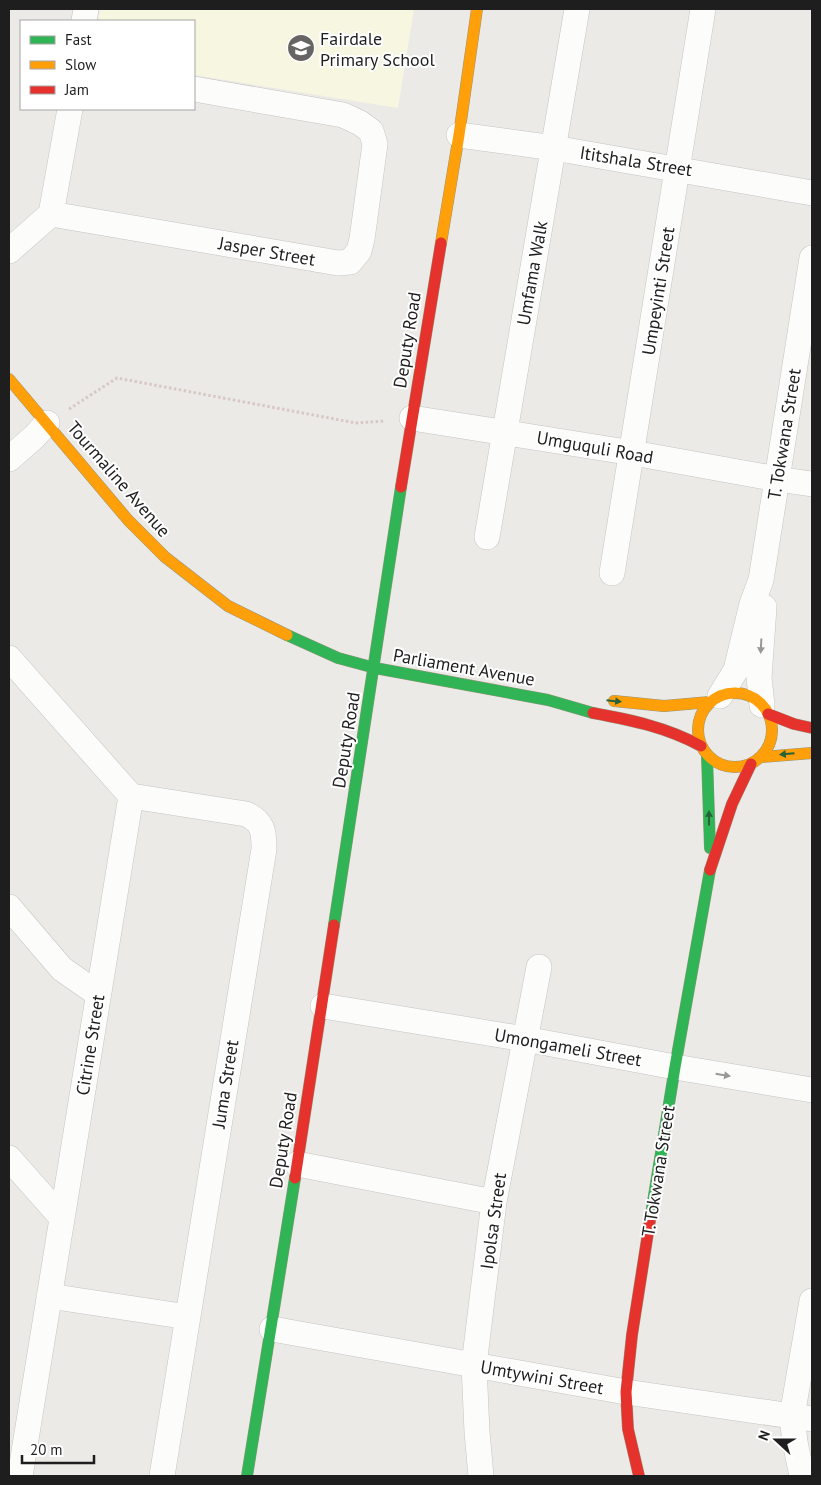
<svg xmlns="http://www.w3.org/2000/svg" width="821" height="1485" viewBox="0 0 821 1485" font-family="'PT Sans',sans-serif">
  <rect width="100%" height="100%" fill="#eceae6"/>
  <path fill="#f6f6e1" d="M 100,9 L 414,9 L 398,108 L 194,75 L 194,21 L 98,21 Z"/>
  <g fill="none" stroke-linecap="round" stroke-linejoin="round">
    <g stroke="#c5c4c2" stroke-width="26">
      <path id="street" d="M 84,21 L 86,9
        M 459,135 L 554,148 L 812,193
        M 51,214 L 338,263 L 350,262 L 359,251 L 362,239 L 375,144 L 371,131 L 360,123 L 343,115 L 194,89
        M 9,251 L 51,214 L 70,109
        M 412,418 L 633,453 L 777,479 L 812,484
        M 9,459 L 34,437 L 47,423
        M 487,537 L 577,9
        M 612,573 L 703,9
        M 9,658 L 131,796
        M 720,696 L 736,670 L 752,604 L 761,580 L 812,258
        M 762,705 L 759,678 L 764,607
        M 131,796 L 246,814 C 263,822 264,831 264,849 L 162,1476
        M 9,907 L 62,969 L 98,994
        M 323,1006 L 525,1039 L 675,1067 L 812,1090
        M 9,1158 L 62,1218
        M 297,1164 L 494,1202
        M 49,1296 L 188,1317
        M 272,1329 L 626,1392 L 812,1419
        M 20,1476 L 131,796
        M 481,1476 L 477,1432 L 474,1365 L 494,1202 L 539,967
        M 802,1476 L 795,1442 L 792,1416 L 812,1301"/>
    </g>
    <g stroke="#95967e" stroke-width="12">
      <path id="fast" d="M 287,635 L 338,658 L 375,668 L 548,700 L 593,713
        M 707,756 L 710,848
        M 334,925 L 401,487
        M 650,1220 L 675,1067 L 710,870
        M 247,1476 L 295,1178"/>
    </g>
    <g stroke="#95967e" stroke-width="12">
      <path id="slow" d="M 441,243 L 459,135 L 477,9
        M 9,379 L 128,520 L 165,557 L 228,606 L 287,635
        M698 730a37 37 0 1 1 74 0a37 37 0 1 1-74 0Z
        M 614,701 L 664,706 L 710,702
        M 761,757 L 812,753"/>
    </g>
    <g stroke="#95967e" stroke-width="12">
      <path id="jam" d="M 401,487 L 441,243
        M 593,713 C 631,720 666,727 701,746
        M 768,714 L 794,724 L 812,728
        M 710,870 L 732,804 L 751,764
        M 295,1178 L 334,925
        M 639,1476 L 628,1429 L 626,1392 L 632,1335 L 650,1220"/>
    </g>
    <path stroke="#d7c8c5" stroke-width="3" stroke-dasharray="2.5 2.5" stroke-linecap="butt" d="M 69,409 L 117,378 L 356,423 L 385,421"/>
    <use href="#street" stroke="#fcfcfb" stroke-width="25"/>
    <use href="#fast" stroke="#30b455" stroke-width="11"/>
    <use href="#slow" stroke="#ff9f0a" stroke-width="11"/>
    <use href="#jam" stroke="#e5322d" stroke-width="11"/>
  </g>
  <defs><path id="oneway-solid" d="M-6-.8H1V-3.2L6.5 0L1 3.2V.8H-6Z" transform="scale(1.25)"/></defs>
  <g fill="#989898">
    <use href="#oneway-solid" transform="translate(761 646) rotate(93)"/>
    <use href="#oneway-solid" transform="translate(723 1075) rotate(9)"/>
  </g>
  <g fill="#266237">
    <use href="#oneway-solid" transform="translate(614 701) rotate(6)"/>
    <use href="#oneway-solid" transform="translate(787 754) rotate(175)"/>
    <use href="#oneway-solid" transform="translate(709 818) rotate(-90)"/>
  </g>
  <defs>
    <g id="school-disc" transform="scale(1.4375)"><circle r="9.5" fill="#666564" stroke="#fff"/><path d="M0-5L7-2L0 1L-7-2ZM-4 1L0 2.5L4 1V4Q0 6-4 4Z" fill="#fff"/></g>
  </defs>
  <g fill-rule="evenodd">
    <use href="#school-disc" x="301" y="48"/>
  </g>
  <g text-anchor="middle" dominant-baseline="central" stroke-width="4" stroke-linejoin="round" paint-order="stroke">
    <g font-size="18" fill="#1e1e1e" stroke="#fff" text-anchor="start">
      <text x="320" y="38">Fairdale<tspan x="320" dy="21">Primary School</tspan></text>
    </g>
    <g font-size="18" fill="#1e1e1e" stroke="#fff">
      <text transform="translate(636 161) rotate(9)">Ititshala Street</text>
      <text transform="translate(267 251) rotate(10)">Jasper Street</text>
      <text transform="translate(532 273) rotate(-80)">Umfama Walk</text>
      <text transform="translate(658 291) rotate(-81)">Umpeyinti Street</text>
      <text transform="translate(407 340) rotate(-81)">Deputy Road</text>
      <text transform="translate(784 434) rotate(-81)">T. Tokwana Street</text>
      <text transform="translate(595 447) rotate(10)">Umguquli Road</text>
      <text transform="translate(119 479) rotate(49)">Tourmaline Avenue</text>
      <text transform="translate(464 667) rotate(10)">Parliament Avenue</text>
      <text transform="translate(346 740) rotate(-81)">Deputy Road</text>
      <text transform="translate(90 1045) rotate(-81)">Citrine Street</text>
      <text transform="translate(568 1047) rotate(10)">Umongameli Street</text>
      <text transform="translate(225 1084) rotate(-81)">Juma Street</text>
      <text transform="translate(283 1140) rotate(-81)">Deputy Road</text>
      <text transform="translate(658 1171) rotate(-81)">T. Tokwana Street</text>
      <text transform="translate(493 1221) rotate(-82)">Ipolsa Street</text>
      <text transform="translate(542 1377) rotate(10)">Umtywini Street</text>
    </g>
  </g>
  <rect width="821" height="1485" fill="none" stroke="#1e1e1e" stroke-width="20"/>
  <rect x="20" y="20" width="175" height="90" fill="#ffffff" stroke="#a5a5a5"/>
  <rect x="30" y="36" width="25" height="8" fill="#30b455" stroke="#a5a5a5"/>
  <text x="65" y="45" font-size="15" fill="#1e1e1e">Fast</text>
  <rect x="30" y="61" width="25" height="8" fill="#ff9f0a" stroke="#a5a5a5"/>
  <text x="65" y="70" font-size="15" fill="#1e1e1e">Slow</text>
  <rect x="30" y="86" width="25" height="8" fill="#e5322d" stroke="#a5a5a5"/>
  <text x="65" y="95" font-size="15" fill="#1e1e1e">Jam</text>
  <g transform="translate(776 1440) rotate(291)" stroke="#ffffff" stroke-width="4" paint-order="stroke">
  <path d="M0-4L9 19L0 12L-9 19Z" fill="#1e1e1e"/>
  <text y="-8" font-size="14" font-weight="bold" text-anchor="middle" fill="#1e1e1e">N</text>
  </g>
  <path d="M22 1455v8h72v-8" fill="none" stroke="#1e1e1e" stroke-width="2.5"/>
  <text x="30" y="1455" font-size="15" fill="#1e1e1e" stroke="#ffffff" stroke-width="4" paint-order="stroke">20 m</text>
</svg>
